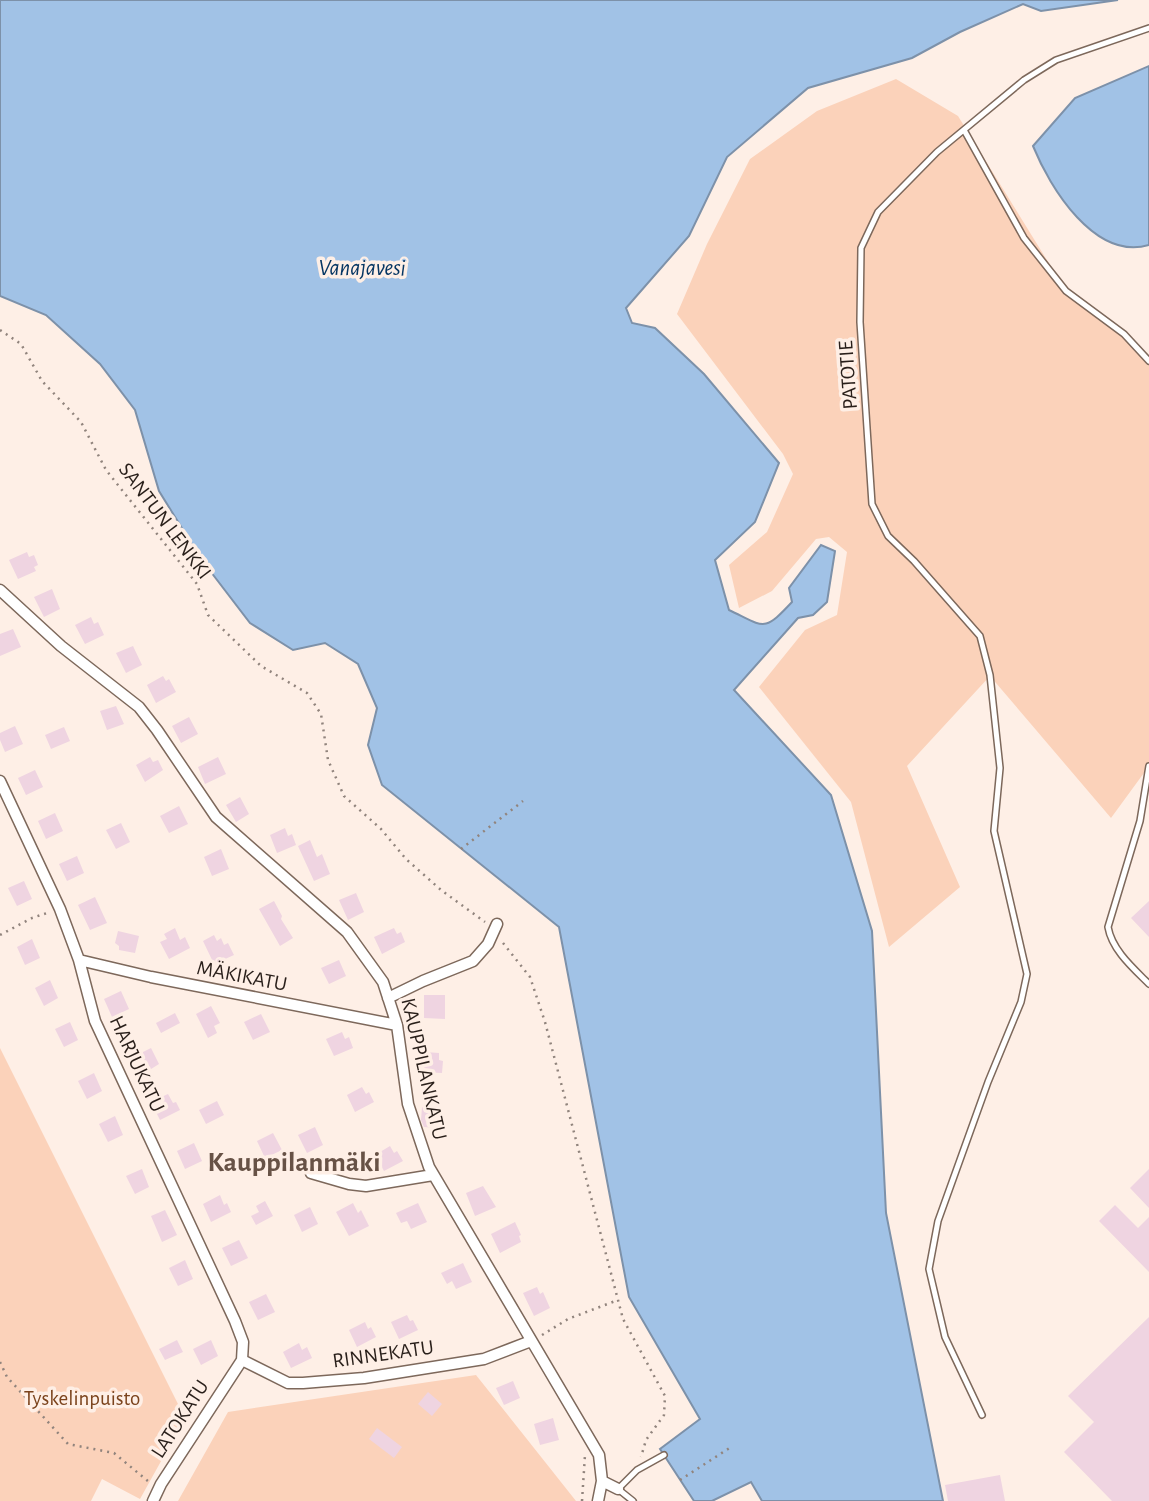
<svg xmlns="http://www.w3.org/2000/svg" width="1149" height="1501" viewBox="0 0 1149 1501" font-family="'Alegreya Sans',sans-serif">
  <rect width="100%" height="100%" fill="#feefe6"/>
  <path fill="#fbd2ba" d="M 896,79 L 958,116 L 1066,291 L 1124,334 L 1149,361 L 1149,766 L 1111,818 L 990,676 L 907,766 L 960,887 L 889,947 L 851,802 L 759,687 L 805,630 L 837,615 L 847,552 L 829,537 L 816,539 L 772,591 L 739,608 L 729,565 L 767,532 L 793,474 L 783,454 L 677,314 L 707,244 L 750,159 L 817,111 Z
    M 0,1048 L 185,1418 L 140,1499 L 102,1479 L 91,1501 L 0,1501 Z
    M 476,1375 L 576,1501 L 178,1501 L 228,1412 Z"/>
  <path fill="#a1c2e6" stroke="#7d91a9" stroke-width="2" d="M 0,0 L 1118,0 L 1041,11 L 1023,4 L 960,32 L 912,58 L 808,88 L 727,157 L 689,236 L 626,308 L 632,323 L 655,328 L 704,374 L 779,463 L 755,522 L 715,560 L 729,610 C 765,627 763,633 792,602 L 789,588 L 821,545 L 835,551 L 827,602 L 813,615 L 798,618 L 734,690 L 831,795 L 872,931 L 886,1213 L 943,1501 L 762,1501 L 751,1482 L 712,1501 L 694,1501 L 660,1449 L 700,1419 L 629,1297 L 559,927 L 382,785 L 368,745 L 377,708 L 358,664 L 325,643 L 293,650 L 250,623 L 201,559 L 159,491 L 135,410 L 100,364 L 46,315 L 0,296 Z
    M 1149,66 L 1149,245 C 1095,261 1050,188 1033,146 L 1075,98 Z"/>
  <path fill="#efd4e1" d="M 27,552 L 29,557 L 34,555 L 38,565 L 34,567 L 36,571 L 18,579 L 9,560 Z
    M 52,589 L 60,609 L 44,617 L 34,597 Z
    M 91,617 L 94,624 L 98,622 L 104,635 L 85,644 L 75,625 Z
    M 13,629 L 21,647 L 0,656 L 0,634 Z
    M 133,646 L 142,665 L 126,673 L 116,653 Z
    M 163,676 L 166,681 L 169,679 L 176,692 L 156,703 L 147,685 Z
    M 116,706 L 124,724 L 107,730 L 100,711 Z
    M 189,717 L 198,734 L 181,743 L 172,726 Z
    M 15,726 L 23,744 L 5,752 L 0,740 L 0,733 Z
    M 64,727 L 70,741 L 51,749 L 45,735 Z
    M 150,757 L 153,762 L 158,760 L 163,770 L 145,782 L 136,765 Z
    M 218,757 L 226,774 L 205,784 L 198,767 Z
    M 35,770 L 43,787 L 26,795 L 18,778 Z
    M 240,797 L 249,814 L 236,822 L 226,805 Z
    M 179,806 L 188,824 L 169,833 L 160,816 Z
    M 55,813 L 63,831 L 46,839 L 38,821 Z
    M 121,823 L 130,842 L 116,849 L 106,830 Z
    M 285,828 L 288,836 L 292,834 L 296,845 L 277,853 L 270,835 Z
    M 310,840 L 317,857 L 322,854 L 330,874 L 314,881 L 298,846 Z
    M 221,849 L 229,869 L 212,876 L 204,857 Z
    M 77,856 L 84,873 L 67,881 L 59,864 Z
    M 24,881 L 32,899 L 17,906 L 8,888 Z
    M 356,893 L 364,912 L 348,920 L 339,900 Z
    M 95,897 L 107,923 L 90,930 L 78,905 Z
    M 274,901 L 282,916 L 281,919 L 293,938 L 280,946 L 259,909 Z
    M 1149,901 L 1149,937 L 1131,918 Z
    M 175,928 L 180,940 L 185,937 L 190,948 L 169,959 L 160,942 L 167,939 L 164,934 Z
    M 394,928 L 397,934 L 401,932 L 405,942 L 382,954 L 374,937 Z
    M 118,931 L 139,936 L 135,953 L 119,950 L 119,946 L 115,943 Z
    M 214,935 L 217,941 L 221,938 L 224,945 L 228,943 L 234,955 L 214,964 L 203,941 Z
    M 32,939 L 40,958 L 25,965 L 17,947 Z
    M 339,960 L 346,976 L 329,984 L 321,968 Z
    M 50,980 L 58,998 L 44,1006 L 35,988 Z
    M 121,991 L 129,1009 L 112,1017 L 104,999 Z
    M 424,995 L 445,995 L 445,1019 L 424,1018 Z
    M 211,1006 L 220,1023 L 214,1026 L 217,1033 L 208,1038 L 196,1014 Z
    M 175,1013 L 180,1023 L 161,1033 L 156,1023 Z
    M 261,1014 L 270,1032 L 253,1040 L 244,1022 Z
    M 70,1022 L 78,1040 L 64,1047 L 55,1029 Z
    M 342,1032 L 345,1039 L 349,1037 L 353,1048 L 334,1056 L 326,1039 Z
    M 151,1048 L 159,1064 L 140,1076 L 131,1058 Z
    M 425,1052 L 439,1053 L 439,1060 L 443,1061 L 442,1073 L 424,1072 Z
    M 94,1073 L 102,1091 L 87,1099 L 78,1081 Z
    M 362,1087 L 366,1094 L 369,1092 L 374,1102 L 355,1112 L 347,1095 Z
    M 168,1094 L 173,1103 L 176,1102 L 180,1110 L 160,1120 L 151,1102 Z
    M 217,1101 L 224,1115 L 206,1124 L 199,1110 Z
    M 422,1107 L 437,1108 L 437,1115 L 440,1115 L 439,1128 L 424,1127 L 421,1120 Z
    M 115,1116 L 123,1135 L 108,1142 L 99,1124 Z
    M 315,1127 L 323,1145 L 307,1153 L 298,1135 Z
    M 273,1133 L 282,1150 L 265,1158 L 257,1141 Z
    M 194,1143 L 202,1161 L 185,1169 L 177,1151 Z
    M 390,1146 L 394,1153 L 397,1151 L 403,1161 L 384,1171 L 375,1155 Z
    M 142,1169 L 149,1187 L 135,1194 L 126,1176 Z
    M 1149,1169 L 1149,1208 L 1130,1188 Z
    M 483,1186 L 496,1207 L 475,1216 L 466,1193 Z
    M 220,1195 L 224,1205 L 227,1203 L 231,1212 L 211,1222 L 203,1204 Z
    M 265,1201 L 273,1216 L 256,1225 L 251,1216 L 259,1212 L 256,1206 Z
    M 353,1203 L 358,1213 L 361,1210 L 369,1226 L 349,1236 L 336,1212 Z
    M 418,1203 L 427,1222 L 411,1229 L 407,1221 L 401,1223 L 396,1213 Z
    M 1115,1205 L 1138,1228 L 1149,1217 L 1149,1272 L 1099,1221 Z
    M 310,1207 L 318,1224 L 302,1232 L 294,1215 Z
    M 165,1210 L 177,1235 L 162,1242 L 151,1216 Z
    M 515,1222 L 521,1235 L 519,1236 L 521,1242 L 500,1253 L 491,1234 Z
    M 239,1240 L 248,1258 L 231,1266 L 222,1248 Z
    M 185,1260 L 193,1279 L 178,1286 L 169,1268 Z
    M 463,1263 L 472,1282 L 456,1289 L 452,1281 L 447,1284 L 441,1273 Z
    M 537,1287 L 540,1294 L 543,1292 L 550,1308 L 534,1316 L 523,1293 Z
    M 266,1294 L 275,1312 L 258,1320 L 249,1302 Z
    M 407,1315 L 410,1321 L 413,1320 L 418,1330 L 399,1339 L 391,1322 Z
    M 1149,1317 L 1149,1501 L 1112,1501 L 1064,1452 L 1094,1422 L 1068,1396 Z
    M 365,1322 L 368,1329 L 371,1327 L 376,1337 L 357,1347 L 349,1330 Z
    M 177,1340 L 183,1352 L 165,1360 L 159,1349 Z
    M 211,1340 L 218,1356 L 201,1365 L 193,1349 Z
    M 299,1343 L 302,1350 L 307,1347 L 312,1358 L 291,1368 L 283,1352 Z
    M 513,1381 L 520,1398 L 504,1405 L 496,1388 Z
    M 428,1392 L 442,1404 L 432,1416 L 418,1404 Z
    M 553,1418 L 559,1440 L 540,1445 L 534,1424 Z
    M 377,1428 L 402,1447 L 394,1458 L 369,1439 Z
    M 1000,1475 L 1005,1501 L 948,1501 L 945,1485 Z"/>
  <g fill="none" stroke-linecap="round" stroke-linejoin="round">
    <g stroke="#7d685b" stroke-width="8">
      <path id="service" d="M 964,130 L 1024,238 L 1066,291 L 1124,334 L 1149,361
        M 1149,766 L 1140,821 L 1108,927 C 1112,950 1133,968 1149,984
        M 982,1415 L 945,1337 L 929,1269 L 938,1221 L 988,1082 L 1021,1002 L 1027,974 L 994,831 L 1000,768 L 990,675 L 980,636 L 914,561 L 888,536 L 872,504 L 860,322 L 861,248 L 878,212 L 937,152 L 1024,80 L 1056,60 L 1149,28
        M 633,1501 L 618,1489 L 637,1470 L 664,1455"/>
    </g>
    <g stroke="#7d685b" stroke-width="13">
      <path id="minor" d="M 0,590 L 61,646 L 139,707 L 157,730 L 216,817 L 347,932 L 383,982 L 397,1025 L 408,1104 L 429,1167 L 599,1455 L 602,1481 L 598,1501
        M 0,781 L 60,909 L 79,960 L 95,1021 L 235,1321 L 243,1342 L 242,1360
        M 79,960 L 151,977 L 397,1025
        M 388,998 L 423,981 L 473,961 L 488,944 L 497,924
        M 311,1173 L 349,1184 L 366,1186 L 433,1175
        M 242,1360 L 288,1383 L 303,1383 L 364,1378 L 484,1359 L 531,1341
        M 602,1481 L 618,1489
        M 153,1501 L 161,1484 L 242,1360"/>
    </g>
    <path stroke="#91847d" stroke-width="2.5" stroke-dasharray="2 5" stroke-linecap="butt" d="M 0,330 L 21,344 L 42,381 L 81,422 L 106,470 L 197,584 L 208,615 L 261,666 L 307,693 L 321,714 L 328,760 L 344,796 L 381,829 L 406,859 L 441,890 L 485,922
      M 461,849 L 523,801
      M 0,935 L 32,918 L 50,912
      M 503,943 L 530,977 L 545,1022 L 623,1319 L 665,1396 L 664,1415 L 646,1440 L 641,1457
      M 542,1335 L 568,1319 L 618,1300
      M 0,1362 L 7,1377 L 68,1444 L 114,1453 L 149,1482
      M 680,1480 L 731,1447
      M 582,1501 L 585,1455"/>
    <use href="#service" stroke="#fff" stroke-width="5"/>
    <use href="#minor" stroke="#fff" stroke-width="10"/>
  </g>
  <g text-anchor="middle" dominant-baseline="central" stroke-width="7" stroke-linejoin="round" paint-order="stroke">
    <g font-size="21" fill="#291f1a" stroke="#feefe6">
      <text transform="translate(848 375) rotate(-94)">PATOTIE</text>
      <text transform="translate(165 521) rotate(53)">SANTUN LENKKI</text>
      <text transform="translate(242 976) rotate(11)">MÄKIKATU</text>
      <text transform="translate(137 1064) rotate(65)">HARJUKATU</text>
      <text transform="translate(424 1069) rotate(77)">KAUPPILANKATU</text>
      <text transform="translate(383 1354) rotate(-8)">RINNEKATU</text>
      <text transform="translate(180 1419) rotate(-57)">LATOKATU</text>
    </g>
    <g font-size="21" fill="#7b431c" stroke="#feefe6">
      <text x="82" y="1398">Tyskelinpuisto</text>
    </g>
    <g font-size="23" font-style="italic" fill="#063663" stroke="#feefe6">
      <text x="362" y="268">Vanajavesi</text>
    </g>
    <g font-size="28" font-weight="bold" fill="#675246" stroke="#feefe6">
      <text x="294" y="1163">Kauppilanmäki</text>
    </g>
  </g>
</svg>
